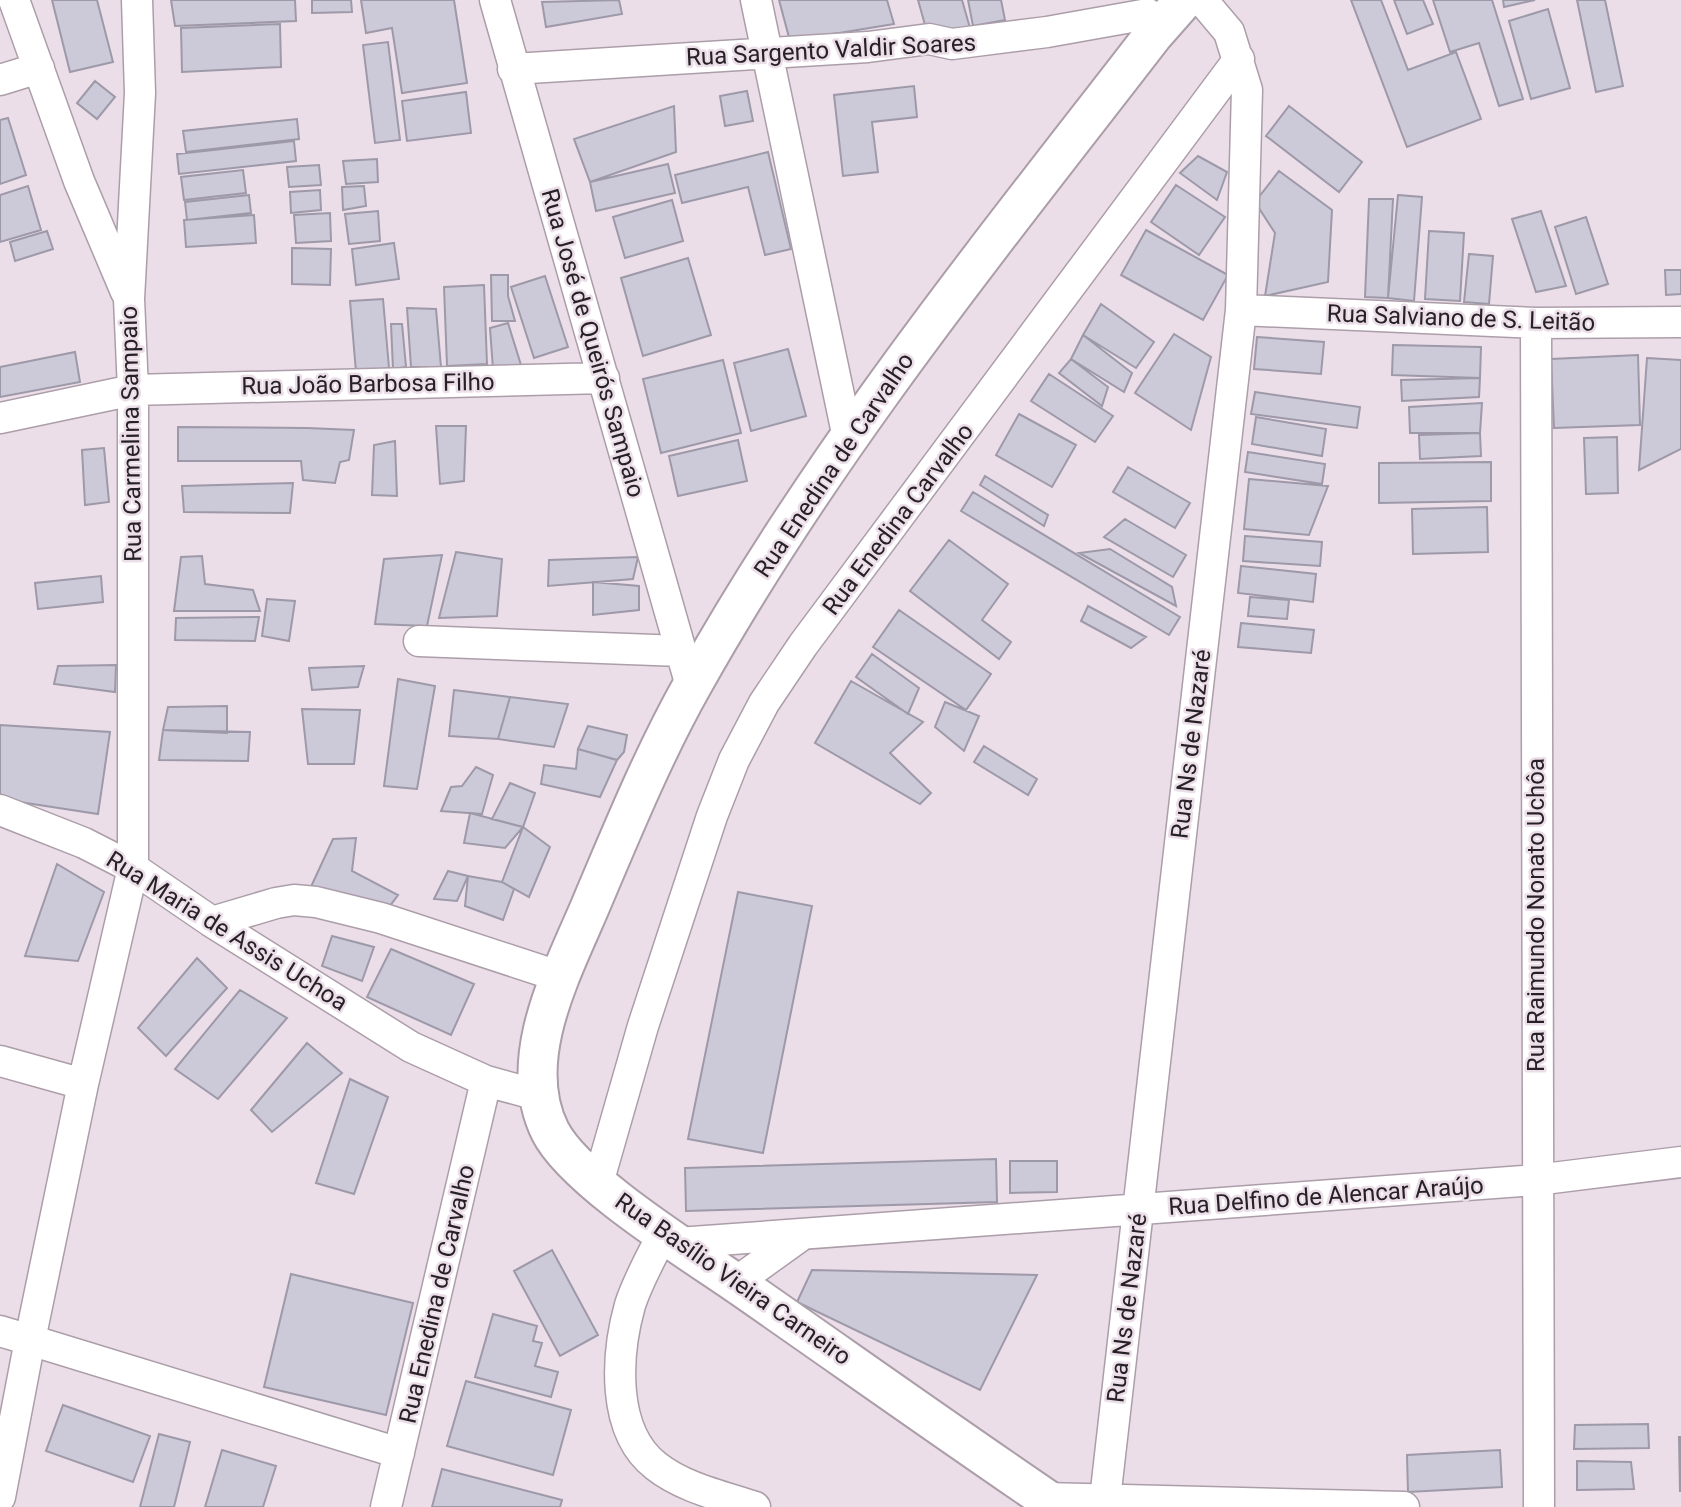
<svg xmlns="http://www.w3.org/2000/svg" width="1681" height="1507" viewBox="0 0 1681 1507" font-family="Roboto,sans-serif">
  <rect width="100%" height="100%" fill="#ecdee9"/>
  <path fill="#ccc9d8" stroke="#9d99a8" stroke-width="2" d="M 52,0 L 97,0 L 113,62 L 70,72 Z
    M 171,0 L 295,0 L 296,21 L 175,26 Z
    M 312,0 L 351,0 L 352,12 L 312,13 Z
    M 361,0 L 454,0 L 467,83 L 402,93 L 392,28 L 366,33 Z
    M 619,0 L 622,14 L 546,27 L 542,2 Z
    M 779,0 L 887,0 L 894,24 L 790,41 Z
    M 918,0 L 962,0 L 970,28 L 929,39 Z
    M 968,0 L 1001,0 L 1005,20 L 973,26 Z
    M 1351,0 L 1381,0 L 1408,70 L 1456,52 L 1481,119 L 1407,147 Z
    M 1394,0 L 1423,0 L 1433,24 L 1407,34 Z
    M 1433,0 L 1492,0 L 1523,99 L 1499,106 L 1479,43 L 1450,52 Z
    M 1503,0 L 1535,0 L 1504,7 Z
    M 1577,0 L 1605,0 L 1623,86 L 1596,92 Z
    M 1548,9 L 1570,88 L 1531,99 L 1509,21 Z
    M 280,24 L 281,67 L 182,72 L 181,28 Z
    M 388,42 L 400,140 L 375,143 L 363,45 Z
    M 95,81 L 115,97 L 97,119 L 77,103 Z
    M 914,86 L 917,117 L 872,122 L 878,172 L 843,176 L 834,95 Z
    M 747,91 L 753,121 L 725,126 L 720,96 Z
    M 466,92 L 471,133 L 407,141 L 402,101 Z
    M 674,106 L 676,152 L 590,182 L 574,139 Z
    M 1289,106 L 1362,162 L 1339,192 L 1266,136 Z
    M 8,118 L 26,175 L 0,184 L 0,120 Z
    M 297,119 L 299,139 L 186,152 L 183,131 Z
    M 294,141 L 296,161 L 179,174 L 177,154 Z
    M 768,152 L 791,249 L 765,255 L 748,187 L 682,203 L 675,175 Z
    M 1198,156 L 1227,172 L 1217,200 L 1180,173 Z
    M 377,159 L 378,182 L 346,184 L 343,161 Z
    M 668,164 L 675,193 L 596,211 L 590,182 Z
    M 319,165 L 321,185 L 289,187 L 287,167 Z
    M 243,170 L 246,193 L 184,200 L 181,177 Z
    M 1279,171 L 1332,210 L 1328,282 L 1265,296 L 1275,233 L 1255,202 Z
    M 1176,185 L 1225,217 L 1199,255 L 1151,222 Z
    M 28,186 L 41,230 L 0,242 L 0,195 Z
    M 364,186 L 366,206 L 343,210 L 342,187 Z
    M 320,190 L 321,210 L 291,213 L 290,192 Z
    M 249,195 L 251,213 L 187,220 L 185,202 Z
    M 1398,195 L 1422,197 L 1414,301 L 1388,298 Z
    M 1369,199 L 1393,199 L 1388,298 L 1365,297 Z
    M 672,200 L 683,241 L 625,258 L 613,217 Z
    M 378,211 L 380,241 L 349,244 L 345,214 Z
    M 1541,211 L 1566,286 L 1536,292 L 1512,219 Z
    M 330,213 L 331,241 L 296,243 L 294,215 Z
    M 254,215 L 256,243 L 186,247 L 184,220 Z
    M 1586,217 L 1608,284 L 1576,294 L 1555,227 Z
    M 1146,230 L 1228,275 L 1203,320 L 1121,275 Z
    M 47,231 L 53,249 L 15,261 L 10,242 Z
    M 1429,231 L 1464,233 L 1460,301 L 1425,299 Z
    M 394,243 L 399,279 L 356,285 L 352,249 Z
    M 292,248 L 331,249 L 330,285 L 292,284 Z
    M 1469,254 L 1493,256 L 1489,304 L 1464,302 Z
    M 688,258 L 711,335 L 643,356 L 621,278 Z
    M 1665,270 L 1681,270 L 1681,294 L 1666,295 Z
    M 491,275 L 508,275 L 508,296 L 515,321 L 492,321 Z
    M 545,276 L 568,347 L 534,358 L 511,287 Z
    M 484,285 L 487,364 L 447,366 L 444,287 Z
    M 383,299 L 389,368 L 356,372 L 350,301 Z
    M 1101,304 L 1154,342 L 1136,368 L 1083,335 Z
    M 407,308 L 436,309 L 441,367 L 411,367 Z
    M 508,323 L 521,365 L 493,369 L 490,328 Z
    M 391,324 L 402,324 L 406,367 L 393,369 Z
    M 1174,334 L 1211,357 L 1191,430 L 1135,393 Z
    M 1083,335 L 1132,373 L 1124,392 L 1071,359 Z
    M 1257,337 L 1324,342 L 1321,374 L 1254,369 Z
    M 1393,345 L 1481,347 L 1480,378 L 1392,375 Z
    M 788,349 L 806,416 L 751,431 L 734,363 Z
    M 75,352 L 80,382 L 0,397 L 0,367 Z
    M 1638,355 L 1640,425 L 1554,428 L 1551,359 Z
    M 1647,358 L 1681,360 L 1681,449 L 1639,470 Z
    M 1071,359 L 1108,387 L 1102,406 L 1059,373 Z
    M 723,360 L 741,433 L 661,453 L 643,379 Z
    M 1049,374 L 1113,416 L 1095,442 L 1031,401 Z
    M 1480,378 L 1479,397 L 1402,401 L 1401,380 Z
    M 1255,392 L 1360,407 L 1357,428 L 1251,414 Z
    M 1482,403 L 1480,433 L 1410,433 L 1409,407 Z
    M 1019,414 L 1076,445 L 1052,487 L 996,455 Z
    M 1256,417 L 1326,429 L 1322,456 L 1252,444 Z
    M 436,426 L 466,426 L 464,481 L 440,484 Z
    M 178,427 L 307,428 L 354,430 L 349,460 L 340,462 L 335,483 L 303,480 L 301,461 L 178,461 Z
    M 1480,433 L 1481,456 L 1420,459 L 1419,435 Z
    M 1617,437 L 1618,493 L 1586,494 L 1584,438 Z
    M 738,440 L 747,481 L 678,496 L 669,456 Z
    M 395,441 L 397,496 L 372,495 L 374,445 Z
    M 104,448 L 109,502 L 85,505 L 82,450 Z
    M 1248,452 L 1325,464 L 1322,484 L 1245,472 Z
    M 1491,462 L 1491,501 L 1379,503 L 1379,463 Z
    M 1128,467 L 1190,503 L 1175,528 L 1113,492 Z
    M 985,476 L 1048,515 L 1044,526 L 980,485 Z
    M 1249,479 L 1328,486 L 1309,535 L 1244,529 Z
    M 293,483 L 290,513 L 184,512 L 182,486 Z
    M 973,492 L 1180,617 L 1169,635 L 961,511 Z
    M 1487,507 L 1488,552 L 1413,554 L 1412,509 Z
    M 1125,519 L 1186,555 L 1173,577 L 1104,537 Z
    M 1245,536 L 1322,542 L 1320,566 L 1243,561 Z
    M 949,540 L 1008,584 L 982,620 L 1011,642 L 999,659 L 910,591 Z
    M 1110,549 L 1172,587 L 1176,606 L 1079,553 Z
    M 456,552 L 502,559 L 497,616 L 439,618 Z
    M 442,555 L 427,626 L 375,624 L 384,559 Z
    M 202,556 L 205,584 L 253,590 L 260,611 L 174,611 L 181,557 Z
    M 638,557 L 633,579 L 548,586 L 549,560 Z
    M 1241,566 L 1316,574 L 1313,602 L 1238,593 Z
    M 101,576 L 103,602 L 38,609 L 35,583 Z
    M 593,582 L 639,586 L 639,610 L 593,615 Z
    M 1250,597 L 1289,600 L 1287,619 L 1248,616 Z
    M 267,599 L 295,601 L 289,641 L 262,636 Z
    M 1088,606 L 1146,637 L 1131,648 L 1081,621 Z
    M 899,610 L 991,674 L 966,710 L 873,647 Z
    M 259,617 L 255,641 L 175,640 L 176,618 Z
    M 1241,623 L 1314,630 L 1311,653 L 1238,647 Z
    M 872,654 L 919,688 L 908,714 L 856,677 Z
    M 116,665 L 115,692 L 54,684 L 58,666 Z
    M 364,666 L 358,687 L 312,690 L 309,668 Z
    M 398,679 L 435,686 L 417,789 L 384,786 Z
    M 851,681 L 923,722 L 890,753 L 931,793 L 920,804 L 815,743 Z
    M 454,690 L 510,697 L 498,739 L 449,736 Z
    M 510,697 L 568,704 L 554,747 L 498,739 Z
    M 945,702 L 979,716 L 964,751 L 935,727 Z
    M 227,706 L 227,733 L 163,730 L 168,707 Z
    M 302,709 L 360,710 L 354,764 L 308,764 Z
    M 0,725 L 110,732 L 98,814 L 0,799 Z
    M 588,726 L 627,735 L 624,752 L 617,760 L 578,749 Z
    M 163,730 L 250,732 L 248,761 L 159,760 Z
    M 984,746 L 1037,779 L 1028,795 L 974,762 Z
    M 578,749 L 617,760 L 600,797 L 541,784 L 544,765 L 576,769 Z
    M 476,767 L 493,775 L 482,814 L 441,811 L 451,787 L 462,786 Z
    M 510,783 L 535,793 L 523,827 L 492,819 Z
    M 470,813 L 523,827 L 505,848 L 464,843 Z
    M 523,827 L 550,847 L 529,897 L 502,882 Z
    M 356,838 L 352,871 L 398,895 L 381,918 L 309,891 L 333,839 Z
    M 57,864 L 104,892 L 78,961 L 25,956 Z
    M 448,871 L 468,876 L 457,901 L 434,899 Z
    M 468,876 L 502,882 L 514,889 L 503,920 L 465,906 Z
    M 738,892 L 812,906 L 763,1153 L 688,1139 Z
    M 332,936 L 374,947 L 362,981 L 322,966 Z
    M 391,949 L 474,984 L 451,1035 L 367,997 Z
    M 197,958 L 227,988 L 166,1056 L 138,1028 Z
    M 240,990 L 287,1018 L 218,1099 L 175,1069 Z
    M 307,1043 L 342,1073 L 272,1132 L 251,1110 Z
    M 350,1079 L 388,1097 L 354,1194 L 316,1183 Z
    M 996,1159 L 997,1202 L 686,1211 L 685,1168 Z
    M 1010,1161 L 1057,1161 L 1057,1192 L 1010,1193 Z
    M 552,1250 L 598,1335 L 560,1356 L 514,1271 Z
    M 812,1270 L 1037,1275 L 980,1390 L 797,1302 Z
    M 291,1274 L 413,1303 L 386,1415 L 264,1387 Z
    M 493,1314 L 537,1326 L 533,1341 L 542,1343 L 535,1366 L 558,1372 L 551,1397 L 475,1377 Z
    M 466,1381 L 571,1410 L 553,1475 L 447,1446 Z
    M 63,1405 L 150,1436 L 133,1482 L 46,1451 Z
    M 1648,1424 L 1649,1448 L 1574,1449 L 1575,1425 Z
    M 159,1434 L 190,1442 L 174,1507 L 140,1507 Z
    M 1679,1437 L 1681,1437 L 1680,1492 Z
    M 222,1450 L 276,1466 L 263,1507 L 205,1507 Z
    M 1500,1450 L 1502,1487 L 1408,1492 L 1407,1455 Z
    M 1577,1461 L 1631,1462 L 1634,1489 L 1577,1490 Z
    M 442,1469 L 562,1500 L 560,1507 L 432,1507 Z"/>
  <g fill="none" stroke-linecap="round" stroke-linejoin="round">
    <g stroke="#ac9ea9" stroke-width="33">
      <path id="street" d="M 14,0 L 79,181 L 126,292
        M 137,0 L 140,93 L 129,299 L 133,390 L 133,868 L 83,1084 L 30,1340 L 399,1453
        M 495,0 L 691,686
        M 756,0 L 848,438
        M 513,69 L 868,47 L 929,39 L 952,44 L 1047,32 L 1148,14
        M 0,80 L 39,68
        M 1241,310 L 1536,323 L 1681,322
        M 1536,323 L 1539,1507
        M 0,418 L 133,390 L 604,378
        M 419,641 L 681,651
        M 0,810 L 84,843 L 133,868 L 212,922 L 411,1047 L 486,1081 L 541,1096
        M 212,922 L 276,903 L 294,900 L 316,902 L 381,918 L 561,977
        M 0,1061 L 83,1084
        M 598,1183 L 643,1026 L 712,816 L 734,760 L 764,703 L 803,645 L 1239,59
        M 664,1232 C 652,1256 638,1280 630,1305 C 616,1355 611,1431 656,1466 C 684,1488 722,1496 755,1507
        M 678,1243 L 1536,1180 L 1681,1162
        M 735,1283 L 803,1234
        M 0,1331 L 30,1340 L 0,1497
        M 1045,1498 L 1404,1507
        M 1105,1499 L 1241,310 L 1247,90 L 1229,32 L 1202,0
        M 386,1507 L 486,1081"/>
    </g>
    <g stroke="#ac9ea9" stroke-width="42">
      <path id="secondary" d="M 1058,1507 C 952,1435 848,1361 743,1288 C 693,1253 575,1181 550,1131 C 514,1058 564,969 592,902 C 623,829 654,753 693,684 C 823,451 992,244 1154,34 L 1184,0"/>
    </g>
    <use href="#street" stroke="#fff" stroke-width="30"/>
    <use href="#secondary" stroke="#fff" stroke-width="38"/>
  </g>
  <g text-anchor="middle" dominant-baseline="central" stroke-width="5" stroke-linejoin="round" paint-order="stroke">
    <g font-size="24" fill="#262125" stroke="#ecdee9">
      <text transform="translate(831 50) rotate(-3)">Rua Sargento Valdir Soares</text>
      <text transform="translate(1461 318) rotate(2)">Rua Salviano de S. Leitão</text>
      <text transform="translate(593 343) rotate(74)">Rua José de Queirós Sampaio</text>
      <text transform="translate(368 384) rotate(-1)">Rua João Barbosa Filho</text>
      <text transform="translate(131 434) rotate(-91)">Rua Carmelina Sampaio</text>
      <text transform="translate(834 465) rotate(-56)">Rua Enedina de Carvalho</text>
      <text transform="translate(898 519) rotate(-53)">Rua Enedina Carvalho</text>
      <text transform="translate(1191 744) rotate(-83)">Rua Ns de Nazaré</text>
      <text transform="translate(1536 915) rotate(-90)">Rua Raimundo Nonato Uchôa</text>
      <text transform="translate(227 931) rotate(32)">Rua Maria de Assis Uchoa</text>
      <text transform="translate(1326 1196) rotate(-4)">Rua Delfino de Alencar Araújo</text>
      <text transform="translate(733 1279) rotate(35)">Rua Basílio Vieira Carneiro</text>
      <text transform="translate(437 1294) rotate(-77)">Rua Enedina de Carvalho</text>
      <text transform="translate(1127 1308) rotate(-83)">Rua Ns de Nazaré</text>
    </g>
  </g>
</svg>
